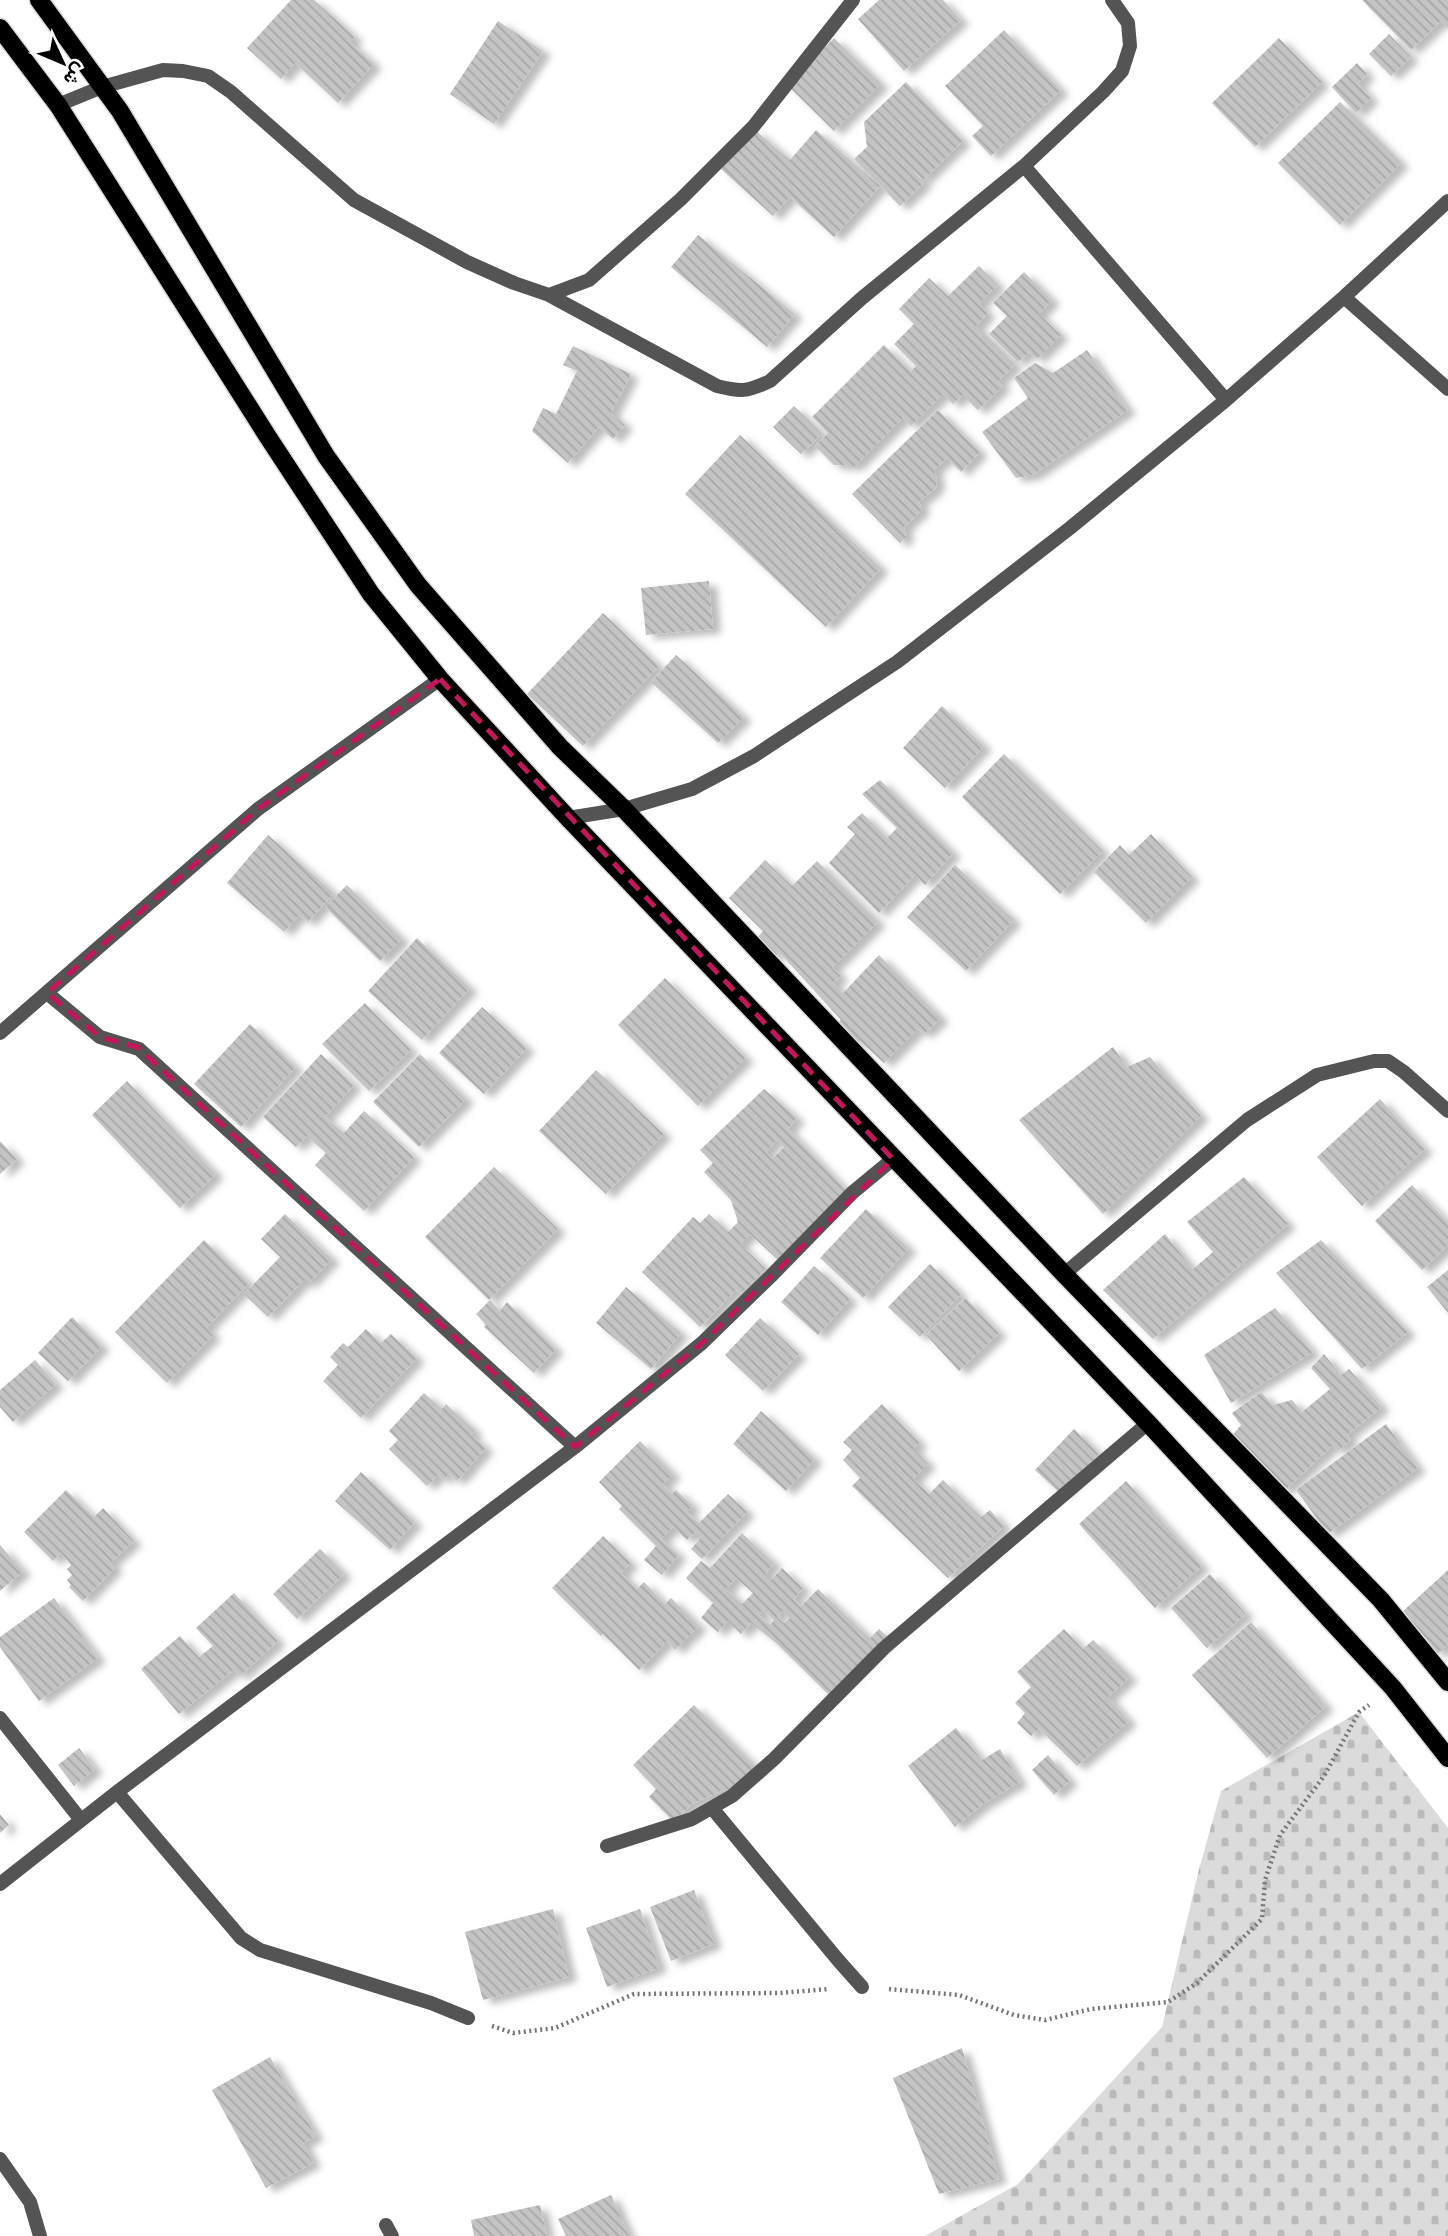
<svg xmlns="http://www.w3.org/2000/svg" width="1448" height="2236" viewBox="0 0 1448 2236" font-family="Lato,Vazirmatn,sans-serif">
  <defs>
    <pattern id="cemetery-stones" width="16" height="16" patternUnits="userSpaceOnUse" patternTransform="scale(1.75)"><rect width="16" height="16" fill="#dbdbdb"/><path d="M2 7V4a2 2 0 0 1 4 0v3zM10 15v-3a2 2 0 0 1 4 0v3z" fill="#bababa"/></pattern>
    <pattern id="building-back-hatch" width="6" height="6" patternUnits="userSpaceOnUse" patternTransform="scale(1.75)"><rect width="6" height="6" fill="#c4c4c4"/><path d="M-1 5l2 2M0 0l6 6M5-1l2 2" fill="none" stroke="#a7a7a7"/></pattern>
    <filter id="shadow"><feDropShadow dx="8" dy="4.5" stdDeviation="3.5" flood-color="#0004"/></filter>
  </defs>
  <rect width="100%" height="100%" fill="#fff"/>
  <path fill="url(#cemetery-stones)" d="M 1359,1712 L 1448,1828 L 1448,2236 L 925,2236 L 1018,2184 L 1162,2027 L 1198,1873 L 1221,1791 Z"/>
  <path fill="url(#building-back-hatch)" fill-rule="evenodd" filter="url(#shadow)" d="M 291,0 L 314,0 L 355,37 L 350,42 L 374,64 L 338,103 L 295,63 L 281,79 L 247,48 Z
    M 879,0 L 943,0 L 961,20 L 904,71 L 858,19 Z
    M 1362,0 L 1448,0 L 1448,28 L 1441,21 L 1411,50 Z
    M 498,21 L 543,51 L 494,124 L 450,94 Z
    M 1004,30 L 1061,90 L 991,156 L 972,136 L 983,126 L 945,86 Z
    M 1389,34 L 1411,57 L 1391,76 L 1369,54 Z
    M 834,38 L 881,84 L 834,131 L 787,85 Z
    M 1279,38 L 1322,82 L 1255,147 L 1212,103 Z
    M 1357,63 L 1367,74 L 1358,84 L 1371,98 L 1356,113 L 1332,87 Z
    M 906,82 L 963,141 L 923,180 L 914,170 L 913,171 L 924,183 L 900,206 L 854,159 L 867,147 L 864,122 Z
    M 1340,102 L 1401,163 L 1340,225 L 1278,163 Z
    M 755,130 L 790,160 L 816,130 L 880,186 L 834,237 L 790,197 L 773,216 L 721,169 Z
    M 698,235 L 795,314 L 767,347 L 671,267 Z
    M 979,266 L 998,285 L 979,304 L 988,313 L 976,326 L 1015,365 L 998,381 L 1003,386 L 978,410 L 963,395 L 953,404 L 943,394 L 911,426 L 903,418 L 855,466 L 834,465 L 815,446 L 828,433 L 812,417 L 884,345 L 911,371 L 916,366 L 894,344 L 914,324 L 899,309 L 929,278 L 948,296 Z
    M 1024,272 L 1052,300 L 1039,314 L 1061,335 L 1037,359 L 1029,352 L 1018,362 L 989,334 L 1007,316 L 993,303 Z
    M 573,346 L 631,374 L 611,413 L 625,425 L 613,439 L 599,427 L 568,463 L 532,431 L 543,408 L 556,414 L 577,371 L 563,365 Z
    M 1087,350 L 1128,410 L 1033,475 L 1016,478 L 982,432 L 1028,398 L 1014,378 L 1035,363 L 1053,373 Z
    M 794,406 L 822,434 L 801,454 L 773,427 Z
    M 938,410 L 980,452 L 961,472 L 947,458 L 934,470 L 937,479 L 936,488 L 919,502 L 922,510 L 904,527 L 906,537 L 900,543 L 852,494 Z
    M 740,435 L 881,568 L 826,627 L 685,494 Z
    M 709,581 L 713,629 L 646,635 L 641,588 Z
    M 603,613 L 659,666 L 583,746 L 527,694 Z
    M 676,655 L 744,717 L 718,743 L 651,682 Z
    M 942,706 L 984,746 L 945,788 L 903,748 Z
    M 1004,754 L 1103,851 L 1060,894 L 962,797 Z
    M 880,780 L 953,853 L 925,885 L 915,875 L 879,913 L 829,863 L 855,834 L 847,827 L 862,813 L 887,838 L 897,828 L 862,794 Z
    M 1151,834 L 1192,877 L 1146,923 L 1094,872 L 1120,845 L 1129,855 Z
    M 268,835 L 334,893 L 308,922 L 299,915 L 284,932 L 227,883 Z
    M 765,860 L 792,886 L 817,861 L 878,922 L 832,968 L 841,976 L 833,983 L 843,993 L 879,955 L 941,1018 L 924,1034 L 918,1029 L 884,1063 L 860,1041 L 857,1044 L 835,1024 L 841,1020 L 779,952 L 774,958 L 756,939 L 763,931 L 729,898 Z
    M 955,865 L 1014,920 L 966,971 L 907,917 Z
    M 347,885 L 402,939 L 380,961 L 325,907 Z
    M 417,938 L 470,988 L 422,1040 L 368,991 Z
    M 665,978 L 746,1058 L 698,1106 L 618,1025 Z
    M 365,1003 L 411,1050 L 369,1091 L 322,1044 Z
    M 482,1007 L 527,1048 L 484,1094 L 439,1053 Z
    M 250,1024 L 296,1067 L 241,1127 L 194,1084 Z
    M 1113,1047 L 1127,1067 L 1150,1057 L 1201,1116 L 1103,1214 L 1019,1120 Z
    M 321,1054 L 354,1085 L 325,1117 L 344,1133 L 364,1111 L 414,1157 L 364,1211 L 315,1165 L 326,1153 L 307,1136 L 296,1147 L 263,1117 Z
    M 420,1054 L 466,1099 L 419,1147 L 373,1102 Z
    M 596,1070 L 664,1134 L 606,1194 L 539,1131 Z
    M 127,1081 L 216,1174 L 180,1208 L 92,1115 Z
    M 764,1089 L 797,1118 L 788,1129 L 847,1191 L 779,1261 L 750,1234 L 740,1244 L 766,1269 L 741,1294 L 736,1290 L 700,1327 L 642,1272 L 693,1217 L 700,1223 L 709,1214 L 728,1232 L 738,1222 L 731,1200 L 704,1172 L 713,1163 L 700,1150 ZM 777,1140 L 784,1147 L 772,1159 L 766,1152 Z
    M 1380,1099 L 1425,1149 L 1362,1206 L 1317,1157 Z
    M 0,1141 L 17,1159 L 0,1174 Z
    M 494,1167 L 558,1229 L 489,1300 L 425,1237 Z
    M 1244,1177 L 1288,1224 L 1153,1339 L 1103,1290 L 1165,1234 L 1193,1269 L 1213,1252 L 1187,1222 Z
    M 1412,1185 L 1448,1222 L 1448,1245 L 1422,1270 L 1375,1221 Z
    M 866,1209 L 909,1248 L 863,1298 L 820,1258 Z
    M 285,1214 L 332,1259 L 308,1284 L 304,1280 L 268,1317 L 244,1294 L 280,1257 L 261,1239 Z
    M 204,1240 L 249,1283 L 206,1328 L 213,1335 L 167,1383 L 115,1332 Z
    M 1321,1240 L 1408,1332 L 1362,1369 L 1276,1273 Z
    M 930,1264 L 961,1294 L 920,1337 L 888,1307 Z
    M 814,1266 L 850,1299 L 818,1335 L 781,1302 Z
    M 1448,1270 L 1448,1313 L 1427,1287 Z
    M 626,1287 L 681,1333 L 651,1369 L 596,1323 Z
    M 966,1298 L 999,1333 L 959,1371 L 926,1335 Z
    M 490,1300 L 500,1311 L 507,1302 L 556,1349 L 534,1373 L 484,1327 L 486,1325 L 476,1314 Z
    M 1275,1308 L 1313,1352 L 1231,1403 L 1204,1355 Z
    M 72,1317 L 102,1346 L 68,1381 L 38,1353 Z
    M 760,1318 L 799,1354 L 763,1391 L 725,1355 Z
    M 366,1329 L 381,1343 L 391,1334 L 417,1358 L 361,1418 L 323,1381 L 338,1365 L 330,1357 L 343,1343 L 348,1347 Z
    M 1324,1354 L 1341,1375 L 1349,1369 L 1382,1407 L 1347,1435 L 1351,1440 L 1338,1451 L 1333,1445 L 1284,1491 L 1231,1437 L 1241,1425 L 1232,1413 L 1261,1392 L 1273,1405 L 1292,1400 L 1302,1412 L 1330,1389 L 1311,1368 Z
    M 35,1360 L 56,1384 L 13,1422 L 0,1407 L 0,1390 Z
    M 424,1393 L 442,1409 L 446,1404 L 475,1431 L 471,1435 L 486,1448 L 457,1481 L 449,1474 L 444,1480 L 438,1475 L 427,1486 L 389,1449 L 398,1440 L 389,1431 Z
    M 882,1404 L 920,1443 L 913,1448 L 928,1464 L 913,1479 L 929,1494 L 943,1480 L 981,1517 L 990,1510 L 1004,1526 L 948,1578 L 852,1486 L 860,1478 L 843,1460 L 852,1450 L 843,1442 Z
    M 761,1411 L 815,1459 L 786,1491 L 733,1444 Z
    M 1386,1424 L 1418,1468 L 1328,1534 L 1296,1490 Z
    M 1074,1429 L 1099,1454 L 1061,1494 L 1035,1470 Z
    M 640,1441 L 673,1474 L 663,1484 L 672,1494 L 676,1490 L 693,1506 L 687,1512 L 699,1523 L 728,1494 L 747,1512 L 702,1559 L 691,1549 L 700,1539 L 694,1533 L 687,1540 L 673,1527 L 661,1539 L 679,1555 L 662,1575 L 644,1560 L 656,1546 L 619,1509 L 622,1506 L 599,1482 Z
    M 361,1472 L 415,1522 L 390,1550 L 335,1501 Z
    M 1126,1481 L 1202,1566 L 1155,1608 L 1079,1524 Z
    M 66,1490 L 94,1517 L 103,1508 L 134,1541 L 110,1563 L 115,1568 L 83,1601 L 69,1587 L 71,1585 L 67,1580 L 72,1575 L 67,1569 L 71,1565 L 61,1553 L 53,1561 L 24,1532 Z
    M 742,1533 L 774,1563 L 765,1574 L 771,1580 L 782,1568 L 803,1588 L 794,1599 L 801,1606 L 818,1589 L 870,1638 L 879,1629 L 889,1638 L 829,1695 L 776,1643 L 751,1623 L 741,1634 L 728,1621 L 718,1632 L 701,1618 L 713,1603 L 686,1578 L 701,1561 L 710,1568 ZM 736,1578 L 753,1593 L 742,1604 L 726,1589 ZM 763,1610 L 774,1620 L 770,1625 L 759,1615 ZM 782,1611 L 790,1618 L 784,1623 L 777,1617 Z
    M 603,1536 L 631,1563 L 621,1573 L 637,1589 L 644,1582 L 665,1604 L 671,1598 L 699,1626 L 675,1650 L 667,1641 L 639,1670 L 603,1634 L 601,1636 L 552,1588 Z
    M 0,1545 L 23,1571 L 0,1591 Z
    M 320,1549 L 344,1574 L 297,1619 L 273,1594 Z
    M 1448,1570 L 1448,1644 L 1438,1654 L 1401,1613 Z
    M 1210,1574 L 1246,1614 L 1207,1648 L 1171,1608 Z
    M 234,1593 L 278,1641 L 240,1676 L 234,1670 L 179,1714 L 141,1669 L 180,1636 L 199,1657 L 213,1646 L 196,1628 Z
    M 54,1598 L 98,1658 L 39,1701 L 0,1647 L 0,1637 Z
    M 1251,1622 L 1326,1706 L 1267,1758 L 1192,1675 Z
    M 1064,1629 L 1083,1649 L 1093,1640 L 1130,1677 L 1108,1697 L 1129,1721 L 1077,1766 L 1039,1729 L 1031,1736 L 1017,1723 L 1025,1713 L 1015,1703 L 1031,1687 L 1017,1672 Z
    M 694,1705 L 756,1767 L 725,1796 L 721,1791 L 692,1804 L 674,1822 L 649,1797 L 656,1789 L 633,1765 Z
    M 956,1728 L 982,1760 L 1000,1749 L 1020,1782 L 983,1804 L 955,1827 L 908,1766 Z
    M 79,1748 L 95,1769 L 74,1786 L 58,1765 Z
    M 1048,1755 L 1070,1781 L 1054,1795 L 1032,1770 Z
    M 0,1814 L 9,1825 L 0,1833 Z
    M 694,1890 L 714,1944 L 671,1961 L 650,1907 Z
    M 553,1909 L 569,1977 L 483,2000 L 465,1932 Z
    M 640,1909 L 659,1968 L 607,1987 L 586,1928 Z
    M 962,2048 L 999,2179 L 939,2194 L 893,2078 Z
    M 270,2057 L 316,2136 L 303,2143 L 313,2163 L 266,2188 L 212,2090 Z
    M 611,2195 L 629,2236 L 566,2236 L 558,2219 Z
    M 540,2205 L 547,2236 L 474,2236 L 471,2220 Z"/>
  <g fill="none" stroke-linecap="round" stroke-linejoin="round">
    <g stroke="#dbdbdb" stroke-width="21">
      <path id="primary" d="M 39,0 L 120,111 L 326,456 L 418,585 L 560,747 L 624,809 L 1064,1274 L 1381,1600 L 1448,1682
        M 0,28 L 58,105 L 268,437 L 371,594 L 440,679 L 568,818 L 1148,1423 L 1393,1688 L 1448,1758"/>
    </g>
    <path stroke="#767676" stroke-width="4.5" stroke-dasharray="2 3.5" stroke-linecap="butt" d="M 889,1989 L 959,1995 L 1014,2015 L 1045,2020 L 1091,2009 L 1168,2002 L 1197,1983 L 1262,1919 L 1265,1880 L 1280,1835 L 1324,1776 L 1359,1712 L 1369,1705
      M 492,2026 L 513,2033 L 555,2028 L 634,1994 L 780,1993 L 828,1989"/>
    <path stroke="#545454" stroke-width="14" d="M 58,105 L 102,87 L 163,70 L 183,71 L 208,76 L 231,92 L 354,200 L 467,262 L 514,283 L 549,295 L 589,280 L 681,199 L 753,127 L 853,0
      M 1024,166 L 1226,400
      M 549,295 L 717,386 C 741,392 747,392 770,381 L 862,298 L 1024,166 L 1103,92 L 1122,71 L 1130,46 L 1128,23 L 1112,0
      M 1344,297 L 1448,389
      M 568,818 L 624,809 L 692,789 L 754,756 L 897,662 L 1070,528 L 1226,400 L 1344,297 L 1448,201
      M 47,993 L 100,1037 L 139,1049 L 575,1447
      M 0,1033 L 258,809 L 440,679
      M 1064,1274 L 1247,1120 L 1317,1075 L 1374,1061 L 1388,1061 L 1404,1072 L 1448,1111
      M 0,1718 L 81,1820
      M 117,1792 L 241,1938 L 260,1950 L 431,2003 L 468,2018
      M 712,1808 L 838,1960 L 862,1987
      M 607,1846 L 692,1819 L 732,1796 L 774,1759 L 884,1648 L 1148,1423
      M 0,1884 L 117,1792 L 575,1447 L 702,1343 L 771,1276 L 852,1193 L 893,1159
      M 0,2159 L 30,2202 L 40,2236
      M 386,2225 L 392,2236"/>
    <use href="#primary" stroke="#000" stroke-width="18"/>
  </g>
  <path fill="none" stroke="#c2185b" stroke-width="5" stroke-dasharray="14 9" stroke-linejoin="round" d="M 440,679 L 893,1159 L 702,1343 L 575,1447 L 137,1047 L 100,1037 L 47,993 L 258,809 Z"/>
  <g transform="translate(63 63) rotate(134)" stroke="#ffffff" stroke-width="5" paint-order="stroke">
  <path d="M0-5L12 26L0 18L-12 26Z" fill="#000000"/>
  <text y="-10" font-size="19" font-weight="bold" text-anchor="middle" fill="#000000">ش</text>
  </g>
</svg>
